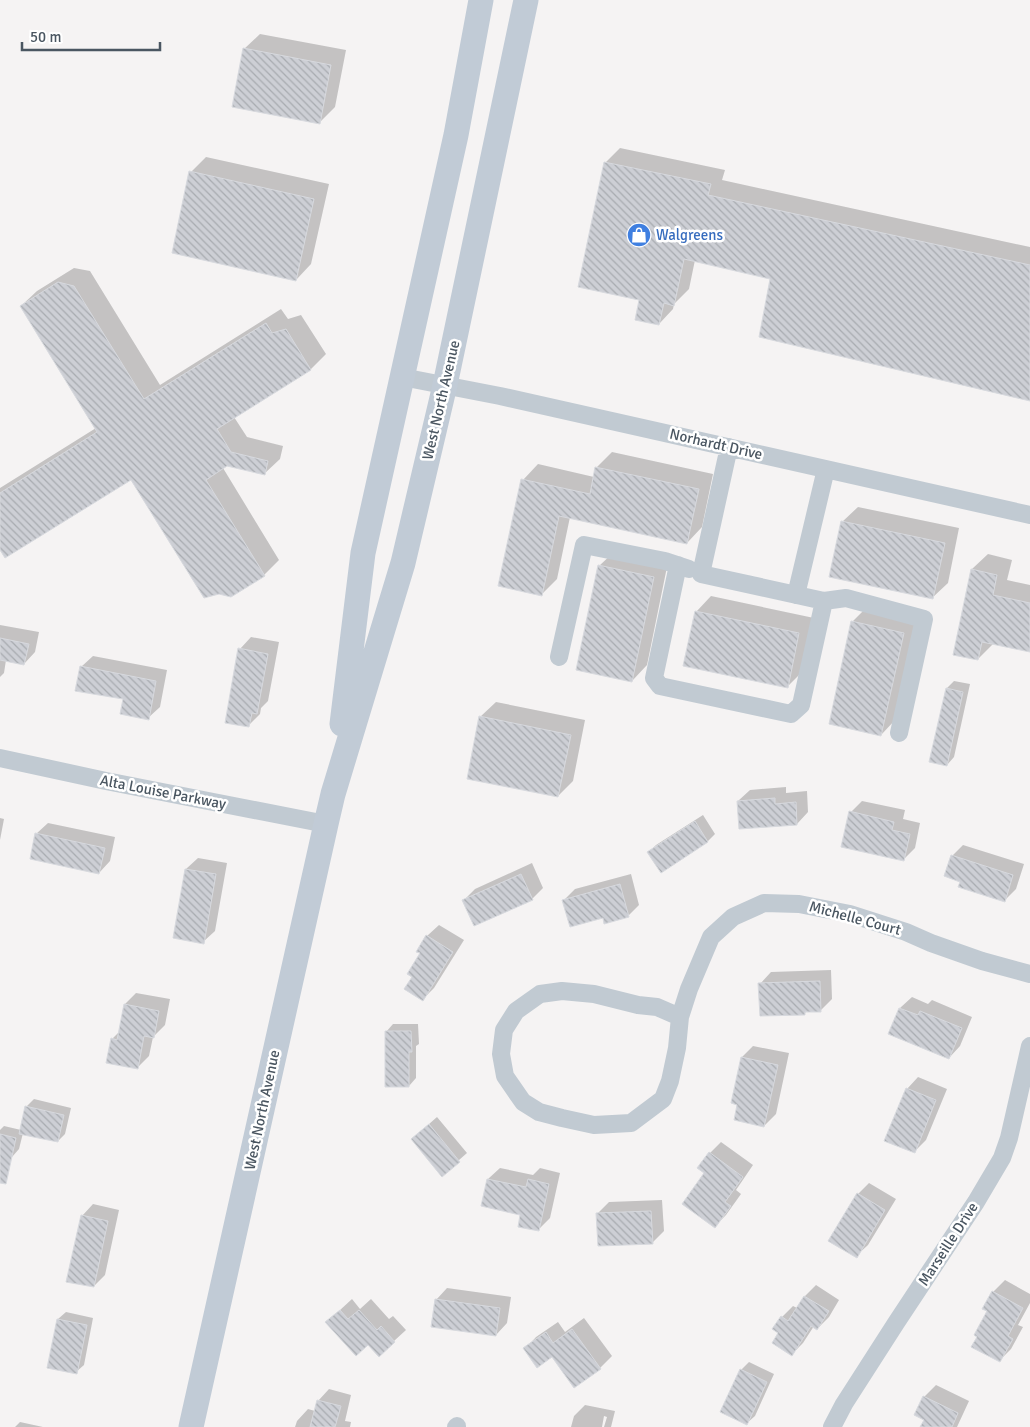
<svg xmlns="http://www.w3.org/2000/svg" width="1030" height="1427" viewBox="0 0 1030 1427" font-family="Signika,sans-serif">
  <defs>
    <pattern id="building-back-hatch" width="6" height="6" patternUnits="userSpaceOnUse" patternTransform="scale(1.25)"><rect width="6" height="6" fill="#cdcfd5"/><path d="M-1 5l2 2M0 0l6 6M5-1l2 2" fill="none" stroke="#a8abb0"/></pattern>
  </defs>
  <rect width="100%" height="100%" fill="#f5f3f3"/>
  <path fill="#0003" d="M 260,34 L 346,50 L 335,107 L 320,122 L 244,49 Z
    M 620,148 L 725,170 L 722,180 L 1030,247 L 1030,400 L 772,278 L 695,260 L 689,289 L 674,304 L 673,309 L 659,324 L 640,299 L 605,163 Z
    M 206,157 L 329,184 L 311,264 L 296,280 L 191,172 Z
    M 74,268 L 90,271 L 160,385 L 281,309 L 288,319 L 301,315 L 326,354 L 311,369 L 234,417 L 247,437 L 283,446 L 280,459 L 264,474 L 227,465 L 223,468 L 279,560 L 264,575 L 131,478 L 0,548 L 0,488 L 96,428 L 21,306 L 37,291 Z
    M 612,452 L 713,474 L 702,527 L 687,543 L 570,517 L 557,579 L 542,594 L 523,480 L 538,464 L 594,477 L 596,468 Z
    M 858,507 L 959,528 L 948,583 L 932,598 L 842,522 Z
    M 615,551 L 668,562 L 647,665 L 632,681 L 599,566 Z
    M 988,554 L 1012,560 L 1007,580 L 1030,585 L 1030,651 L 994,643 L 978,659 L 972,569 Z
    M 711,596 L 814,618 L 802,672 L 787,687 L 696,612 Z
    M 867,607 L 918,618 L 896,719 L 881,735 L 852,622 Z
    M 0,625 L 39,632 L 35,652 L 24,664 L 6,660 L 4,673 L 0,677 Z
    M 251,637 L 279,642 L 268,701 L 261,708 L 260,714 L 248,726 L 240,649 Z
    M 93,656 L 167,670 L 160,707 L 148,718 L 125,698 L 81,667 Z
    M 954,681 L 970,684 L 954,757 L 947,765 L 947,688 Z
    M 496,702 L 585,720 L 573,781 L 558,796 L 480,717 Z
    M 786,787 L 786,793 L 807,791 L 808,812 L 797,824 L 738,801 L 750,790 Z
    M 862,801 L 905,810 L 903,819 L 920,823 L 915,848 L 903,860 L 851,812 Z
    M 703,815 L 715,834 L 708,841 L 661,871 L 649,852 L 656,845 Z
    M 0,818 L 4,819 L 0,840 Z
    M 48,823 L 115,837 L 110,861 L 99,873 L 36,834 Z
    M 963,845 L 1024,864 L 1016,889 L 1005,900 L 962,881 L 952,856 Z
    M 198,858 L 227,863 L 215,931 L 203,942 L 186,869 Z
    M 532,863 L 543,888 L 532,899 L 464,900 L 475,889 Z
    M 631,874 L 639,905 L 628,916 L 603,917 L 564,900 L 575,889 Z
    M 439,925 L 464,940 L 434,988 L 423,999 L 413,976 L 427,936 Z
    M 831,970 L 832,999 L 820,1011 L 807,1011 L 805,1013 L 760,984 L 771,972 Z
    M 136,993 L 170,999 L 165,1025 L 153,1037 L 149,1056 L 137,1068 L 112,1039 L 119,1032 L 125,1004 Z
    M 912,997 L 928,1004 L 932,1000 L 972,1017 L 960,1046 L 949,1058 L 890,1033 L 900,1008 Z
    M 393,1024 L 418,1024 L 419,1044 L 416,1046 L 416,1078 L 409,1086 L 386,1032 Z
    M 753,1046 L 789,1053 L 776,1114 L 764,1126 L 739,1104 L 732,1102 L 742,1057 Z
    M 918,1077 L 947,1089 L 926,1140 L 914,1152 L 907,1089 Z
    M 34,1099 L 71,1108 L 65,1134 L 58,1141 L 23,1133 L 19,1149 L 12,1157 L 0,1154 L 0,1130 L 4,1126 L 21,1130 L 26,1107 Z
    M 437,1117 L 467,1153 L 442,1175 L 412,1139 Z
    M 721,1142 L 753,1165 L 736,1190 L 741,1194 L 726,1215 L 715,1226 L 705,1172 L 710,1153 Z
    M 500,1168 L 533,1175 L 540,1168 L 560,1173 L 550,1218 L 538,1230 L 488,1179 Z
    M 869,1183 L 896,1199 L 868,1245 L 856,1256 L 858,1194 Z
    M 662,1200 L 664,1231 L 652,1243 L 597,1214 L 609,1202 Z
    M 93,1204 L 119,1210 L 105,1275 L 94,1286 L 82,1216 Z
    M 1005,1280 L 1030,1294 L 1030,1303 L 1018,1325 L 1023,1327 L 1011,1349 L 999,1361 L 988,1311 L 984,1309 L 994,1291 Z
    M 816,1285 L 839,1300 L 829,1317 L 817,1329 L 814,1326 L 803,1343 L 792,1354 L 782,1317 L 793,1306 L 797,1308 L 805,1296 Z
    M 447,1288 L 511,1297 L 507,1323 L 496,1335 L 436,1300 Z
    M 352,1299 L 360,1309 L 371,1299 L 389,1319 L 393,1316 L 406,1330 L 394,1341 L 368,1343 L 327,1322 Z
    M 66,1312 L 93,1318 L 84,1365 L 76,1372 L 58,1319 Z
    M 584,1318 L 612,1356 L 600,1368 L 574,1387 L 552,1355 L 525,1349 L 536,1337 L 558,1322 L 565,1332 Z
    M 749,1362 L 774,1374 L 755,1416 L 747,1423 L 741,1370 Z
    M 936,1385 L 969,1401 L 957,1427 L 922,1427 L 926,1419 L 924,1397 Z
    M 329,1389 L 351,1395 L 345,1421 L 351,1422 L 350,1427 L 295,1427 L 297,1421 L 308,1409 L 315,1411 L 318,1401 Z
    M 585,1405 L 615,1411 L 611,1427 L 604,1427 L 607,1417 L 604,1416 L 602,1427 L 571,1427 L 574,1416 Z
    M 20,1422 L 43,1427 L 15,1427 Z"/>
  <path fill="url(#building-back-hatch)" stroke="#d7d9de" d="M 243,48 L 331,65 L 320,124 L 232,107 Z
    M 604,162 L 711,184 L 708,195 L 1030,265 L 1030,401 L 759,337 L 770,279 L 684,259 L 674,306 L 664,303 L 659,325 L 635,320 L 639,300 L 578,287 Z
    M 189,171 L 314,199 L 296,281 L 172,253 Z
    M 58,282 L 74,286 L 144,399 L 266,323 L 272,333 L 286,329 L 311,370 L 217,429 L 231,452 L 268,461 L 265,475 L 227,466 L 206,480 L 265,576 L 231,597 L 219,594 L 204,598 L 131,480 L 5,558 L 0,550 L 0,493 L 97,432 L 20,306 Z
    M 595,467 L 699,489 L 687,544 L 559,516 L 542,596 L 498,586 L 521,479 L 590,494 Z
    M 841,521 L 945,543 L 933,599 L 829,577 Z
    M 598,565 L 654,577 L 632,682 L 576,670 Z
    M 971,569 L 997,575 L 993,595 L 1030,603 L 1030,652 L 982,642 L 978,660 L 953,655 Z
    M 695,611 L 799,633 L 788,688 L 683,666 Z
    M 851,621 L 904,633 L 881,736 L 829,724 Z
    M 0,638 L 29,644 L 24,665 L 0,660 Z
    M 238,648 L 268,654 L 257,714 L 252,713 L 249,727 L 225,723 Z
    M 80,666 L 156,681 L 149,720 L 120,714 L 123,699 L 75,691 Z
    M 946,688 L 963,692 L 947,766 L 929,762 Z
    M 479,716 L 571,735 L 558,797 L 467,779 Z
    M 775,798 L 775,804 L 796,802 L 797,825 L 739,829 L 737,801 Z
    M 849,811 L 894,822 L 892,830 L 910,834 L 904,861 L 841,847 Z
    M 695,821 L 708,842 L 661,873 L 647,852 Z
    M 35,833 L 105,848 L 99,874 L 30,859 Z
    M 951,855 L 1013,875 L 1005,902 L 958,887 L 960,882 L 944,876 Z
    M 185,869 L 216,874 L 204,944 L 173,938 Z
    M 521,874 L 533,900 L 474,926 L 462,900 Z
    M 620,884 L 629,917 L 604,924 L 603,918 L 570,927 L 562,900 Z
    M 426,935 L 453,952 L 423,1001 L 404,989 L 412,977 L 407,974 L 420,953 L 416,952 Z
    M 820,981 L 821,1012 L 805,1012 L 805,1015 L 760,1016 L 758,983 Z
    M 124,1004 L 159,1011 L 154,1038 L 144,1036 L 138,1069 L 106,1063 L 111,1038 L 117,1040 Z
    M 899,1008 L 918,1015 L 920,1011 L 962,1028 L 949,1059 L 888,1034 Z
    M 385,1031 L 411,1031 L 412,1052 L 409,1052 L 409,1087 L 385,1087 Z
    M 741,1057 L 778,1065 L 764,1127 L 734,1120 L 737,1105 L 731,1103 Z
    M 906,1088 L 936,1100 L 915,1153 L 884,1141 Z
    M 25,1106 L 64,1115 L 58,1142 L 19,1134 Z
    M 429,1124 L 460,1162 L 442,1177 L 411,1139 Z
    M 0,1134 L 16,1138 L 6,1184 L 0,1183 Z
    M 709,1152 L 743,1177 L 725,1202 L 731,1206 L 715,1228 L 682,1204 L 704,1173 L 697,1168 Z
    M 487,1179 L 526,1187 L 528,1179 L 549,1184 L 539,1231 L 518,1227 L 520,1215 L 481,1206 Z
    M 857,1193 L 885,1210 L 857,1258 L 828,1241 Z
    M 651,1211 L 653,1244 L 598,1246 L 596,1213 Z
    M 81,1215 L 108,1221 L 94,1287 L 66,1282 Z
    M 992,1291 L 1023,1308 L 1008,1336 L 1013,1339 L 1000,1362 L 971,1347 L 977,1337 L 974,1335 L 987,1311 L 982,1309 Z
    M 804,1296 L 829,1311 L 817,1330 L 811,1326 L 792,1356 L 772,1343 L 778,1333 L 772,1329 L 781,1316 L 788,1321 Z
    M 435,1299 L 500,1308 L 496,1336 L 431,1327 Z
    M 340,1310 L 348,1319 L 359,1310 L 377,1330 L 381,1326 L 395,1342 L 379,1357 L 368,1345 L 356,1356 L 325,1322 Z
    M 57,1319 L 87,1325 L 77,1374 L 47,1368 Z
    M 572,1329 L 601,1369 L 574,1388 L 552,1357 L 537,1368 L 523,1348 L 546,1332 L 553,1343 Z
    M 740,1369 L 767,1382 L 747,1425 L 720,1412 Z
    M 923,1396 L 958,1413 L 952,1427 L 920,1427 L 924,1420 L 914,1415 Z
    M 317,1400 L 341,1406 L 335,1427 L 310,1427 Z"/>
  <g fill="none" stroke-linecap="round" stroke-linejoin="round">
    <path stroke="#c1cad2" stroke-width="18" d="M 402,377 L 500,396 L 1030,515
      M 729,447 L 701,574 L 824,601 L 846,598 L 924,619 L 899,733
      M 678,565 L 654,678 L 660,686 L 791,714 L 801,705 L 824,601
      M 796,595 L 826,469
      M 559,657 L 584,545 L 665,561 L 689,569
      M 0,758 L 106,781 L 326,824
      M 562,991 L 594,994 L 638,1005 L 657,1007 L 680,1017 L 677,1048 L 670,1081 L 663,1099 L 631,1123 L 594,1125 L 562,1118 L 539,1112 L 523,1102 L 505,1076 L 501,1054 L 504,1030 L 516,1011 L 540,994 Z
      M 680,1017 L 689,989 L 711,937 L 733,917 L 764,903 L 799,904 L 850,914 L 906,932 L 931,943 L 982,961 L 1030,974
      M 456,1427 L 457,1426
      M 832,1427 L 844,1404 L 896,1323 L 976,1202 L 1002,1158 L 1009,1138 L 1030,1046"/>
    <path stroke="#c1cbd6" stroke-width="25" d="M 342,724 L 363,553 L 456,135 L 481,0
      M 191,1427 L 326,824 L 333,794 L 403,563 L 445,385 L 526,0"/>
  </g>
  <defs>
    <g id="shop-disc" transform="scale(1.25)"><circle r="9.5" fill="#3f7fe0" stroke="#fff"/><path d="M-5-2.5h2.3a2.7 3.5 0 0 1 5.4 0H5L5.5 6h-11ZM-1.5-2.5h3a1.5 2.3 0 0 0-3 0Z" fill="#fff"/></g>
  </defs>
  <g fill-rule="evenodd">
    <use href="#shop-disc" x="639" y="235"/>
  </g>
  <g text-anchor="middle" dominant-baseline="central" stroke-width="5" stroke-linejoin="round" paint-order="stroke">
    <g font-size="15" fill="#366cbe" stroke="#fff" text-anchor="start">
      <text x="656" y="235">Walgreens</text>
    </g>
    <g font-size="15" fill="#4a5661" stroke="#fff">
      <text transform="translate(441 400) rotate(-77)">West North Avenue</text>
      <text transform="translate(716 444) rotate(13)">Norhardt Drive</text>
      <text transform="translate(163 792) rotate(11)">Alta Louise Parkway</text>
      <text transform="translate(855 918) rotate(15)">Michelle Court</text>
      <text transform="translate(262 1110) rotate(-78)">West North Avenue</text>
      <text transform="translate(948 1244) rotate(-57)">Marseille Drive</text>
    </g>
  </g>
  <path d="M22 42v8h138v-8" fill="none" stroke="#4a5661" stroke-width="2.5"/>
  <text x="30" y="42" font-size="15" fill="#4a5661" stroke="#ffffff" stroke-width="4" paint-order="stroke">50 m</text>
</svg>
